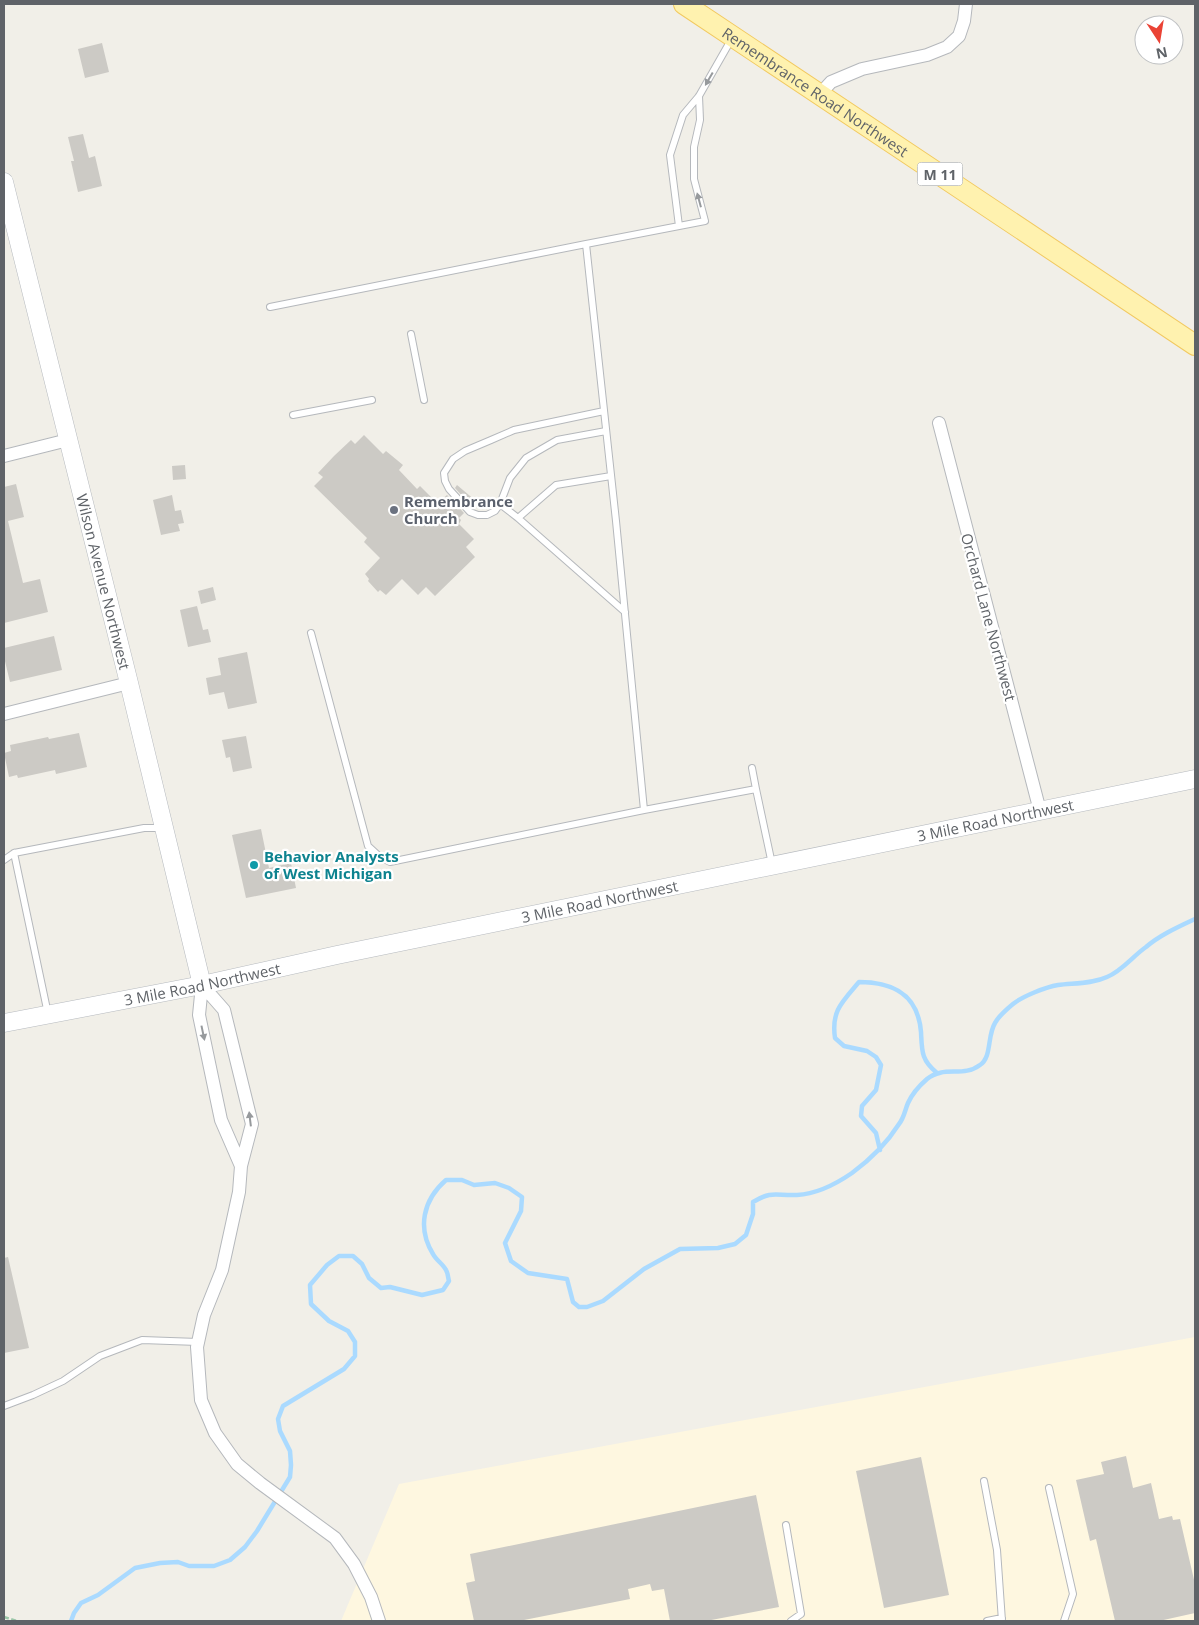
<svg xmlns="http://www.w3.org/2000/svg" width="1199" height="1625" viewBox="0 0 1199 1625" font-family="'Open Sans',sans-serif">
  <rect width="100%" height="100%" fill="#f1efe8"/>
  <path fill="#fef7e0" d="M 1195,1337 L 1195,1621 L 341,1621 L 399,1484 Z"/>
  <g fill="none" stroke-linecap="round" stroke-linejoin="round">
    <path stroke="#aadaff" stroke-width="4.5" d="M 880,1150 L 876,1133 L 861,1116 L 862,1106 L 876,1090 L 881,1065 L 876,1057 L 867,1051 L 844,1046 L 835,1038 C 831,1011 842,1002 859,982 C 894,982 918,995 921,1032 C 922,1051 921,1060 937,1073
      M 71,1621 L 74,1613 L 81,1603 L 98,1595 L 135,1568 L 160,1563 L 178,1562 L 189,1566 L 214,1566 L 230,1560 L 245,1547 L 257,1531 L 290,1477 L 291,1465 L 290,1451 L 280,1431 L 278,1419 L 283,1406 L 344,1369 L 355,1356 L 355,1342 L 348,1331 L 329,1321 L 311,1304 L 310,1285 L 327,1265 L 339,1256 L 353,1256 L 362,1264 L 369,1278 L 381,1288 L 390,1287 L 422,1295 L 443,1290 L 449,1281 C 448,1278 448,1273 446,1270 C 443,1264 436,1260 433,1254 C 417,1228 423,1200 446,1180 L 462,1180 L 474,1185 L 495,1183 L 509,1188 L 522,1197 L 521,1211 L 505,1243 L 511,1261 L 528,1273 L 567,1279 L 573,1302 L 579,1307 L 587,1307 L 603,1301 L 644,1269 L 680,1249 L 718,1248 L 735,1244 L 746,1235 L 753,1214 L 753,1202 C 773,1190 776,1196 797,1195 C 817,1194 836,1184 852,1173 C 871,1159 887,1143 899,1124 C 904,1118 905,1110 908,1103 C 912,1094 919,1086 927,1079 C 944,1065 963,1078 980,1065 C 992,1057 987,1036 995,1023 C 998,1017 1007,1009 1013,1004 C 1023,996 1046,987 1058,985 C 1074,983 1092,984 1107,977 C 1122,971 1133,956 1146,947 C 1160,935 1178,927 1195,919"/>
  </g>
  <path fill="#cccac5" d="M 102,43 L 109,72 L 85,78 L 78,49 Z
    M 83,134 L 89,158 L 95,156 L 102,186 L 78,192 L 71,161 L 74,161 L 68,137 Z
    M 364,435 L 383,454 L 386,451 L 403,465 L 399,470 L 417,489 L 420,486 L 436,502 L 439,500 L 440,501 L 447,495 L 464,513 L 459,518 L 461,520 L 459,524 L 474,539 L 466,547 L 475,557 L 435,596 L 426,587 L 418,595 L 402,579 L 386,595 L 380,590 L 378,592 L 368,581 L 369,579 L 365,574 L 380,558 L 364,542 L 367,538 L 314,486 L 323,477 L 318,473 L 334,456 L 351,440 L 355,444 Z
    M 185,465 L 186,479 L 173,480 L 172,466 Z
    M 16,484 L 24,517 L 8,521 L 23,583 L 40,579 L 48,612 L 4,623 L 4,487 Z
    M 457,485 L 476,501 L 471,506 L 455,488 Z
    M 172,495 L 175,511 L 181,510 L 184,523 L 178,524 L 180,531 L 161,535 L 153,500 Z
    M 213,587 L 216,600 L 201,604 L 198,591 Z
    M 197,606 L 203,630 L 208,629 L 211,642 L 188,647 L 180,610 Z
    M 54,636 L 62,670 L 10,682 L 4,657 L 4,648 Z
    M 247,652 L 257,703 L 228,709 L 224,692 L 209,695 L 206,678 L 221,675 L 218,658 Z
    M 79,733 L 87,767 L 56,774 L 55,770 L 18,778 L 17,775 L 9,777 L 4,753 L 11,751 L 10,745 L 48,737 L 49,739 Z
    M 246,736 L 252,768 L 233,772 L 230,757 L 226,758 L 222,740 Z
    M 261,829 L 269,868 L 291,863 L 296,888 L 246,898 L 232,835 Z
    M 8,1257 L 29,1348 L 4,1353 L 4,1258 Z
    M 1126,1456 L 1133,1488 L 1151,1483 L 1159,1519 L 1172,1516 L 1173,1520 L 1180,1519 L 1195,1584 L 1195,1613 L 1159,1621 L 1115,1621 L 1096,1539 L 1090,1541 L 1076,1480 L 1104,1474 L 1101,1462 Z
    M 921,1457 L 949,1595 L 884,1608 L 856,1471 Z
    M 756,1495 L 779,1607 L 706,1621 L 670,1621 L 664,1589 L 652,1591 L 650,1584 L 628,1589 L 630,1599 L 519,1621 L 474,1621 L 466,1583 L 475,1581 L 470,1554 Z"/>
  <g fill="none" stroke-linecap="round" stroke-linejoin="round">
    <g stroke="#b5b8bc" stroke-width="8">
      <path id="lane" d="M 679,226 L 670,155 L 683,115 L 699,96 L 731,40
        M 270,307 L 586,244
        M 411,334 L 424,400
        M 604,411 L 514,430 L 491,440 L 465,451 L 453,459 L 444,473 L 445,481 L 449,489 L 470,512 L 478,515 L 487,515 L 495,511 L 500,504 L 510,478 L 526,458 L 557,440 L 606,431
        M 293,415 L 372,400
        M 611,476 L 556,485 L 518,518 L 625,612
        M 500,504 L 518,518
        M 311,633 L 368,846 L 380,857 L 390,862 L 644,810 L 756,789 L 772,864
        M 752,768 L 756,789
        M 644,810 L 616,521 L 586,244 L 705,221 L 694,179 L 694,147 L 700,120 L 699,96
        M 4,860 L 14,853
        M 48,1014 L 14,853 L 144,828 L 163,828
        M 4,1406 L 33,1395 L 63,1381 L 100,1356 L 142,1340 L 198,1342
        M 984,1481 L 997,1550 L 1002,1621
        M 1049,1488 L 1073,1594 L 1064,1621
        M 786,1525 L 801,1614 L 791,1621
        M 987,1621 L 1002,1618"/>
    </g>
    <g stroke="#b5b8bc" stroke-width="14">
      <path id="street" d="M 820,94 L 831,82 L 862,69 L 927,55 L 947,47 L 959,36 L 964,21 L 966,4
        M 939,423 L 1040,811
        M 4,456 L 68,440
        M 4,714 L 129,683
        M 202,985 L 224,1010 L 252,1124 L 241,1166 L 239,1192 L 222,1270 L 204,1315 L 197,1347 L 201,1400 L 215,1433 L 237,1464 L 260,1483 L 335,1538 L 354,1564 L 371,1597 L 379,1621
        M 202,985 L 199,1015 L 221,1120 L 241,1166"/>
    </g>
    <g stroke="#b6babf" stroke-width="19">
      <g id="secondary">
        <path id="s1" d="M 4,182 L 129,683 L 202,985"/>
        <path id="s2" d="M 4,1023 L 202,985 L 337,955 L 1195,779"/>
      </g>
    </g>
    <g stroke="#f2c960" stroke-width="22">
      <g id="primary">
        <path id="s3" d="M 684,4 L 1195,345"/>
      </g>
    </g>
    <path stroke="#9cc7a9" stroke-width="2.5" stroke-dasharray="5 2.5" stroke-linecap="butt" d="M 4,1617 L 17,1621"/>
    <use href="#lane" stroke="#fff" stroke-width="6"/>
    <use href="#street" stroke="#fff" stroke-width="12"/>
    <use href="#secondary" stroke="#fff" stroke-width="18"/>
    <use href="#primary" stroke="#fff2af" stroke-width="20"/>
  </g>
  <defs><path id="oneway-solid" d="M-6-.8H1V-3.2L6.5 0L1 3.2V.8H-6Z" transform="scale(1.25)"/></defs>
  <g fill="#979a9d">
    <use href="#oneway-solid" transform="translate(709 79) rotate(120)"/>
    <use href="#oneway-solid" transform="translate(699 200) rotate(-105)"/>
    <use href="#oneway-solid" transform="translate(203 1033) rotate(78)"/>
    <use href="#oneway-solid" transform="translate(250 1119) rotate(-97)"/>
  </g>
  <circle fill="#6b7280" stroke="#fff" stroke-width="2" cx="394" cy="510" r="5"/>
  <circle fill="#0f9aa8" stroke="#fff" stroke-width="2" cx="254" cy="865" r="5"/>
  <g text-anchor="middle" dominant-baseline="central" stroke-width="4.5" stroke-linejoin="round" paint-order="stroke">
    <rect fill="#fff" stroke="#8f9295" stroke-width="1" x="917.5" y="162.5" width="45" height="23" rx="4"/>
    <g font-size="14" font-weight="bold" fill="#5f6368">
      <text x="940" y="174">M 11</text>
    </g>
    <g font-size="15" fill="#5f6368" stroke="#fff">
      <text stroke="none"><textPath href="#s3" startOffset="158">Remembrance Road Northwest</textPath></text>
      <text stroke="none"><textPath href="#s1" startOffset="412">Wilson Avenue Northwest</textPath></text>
      <text transform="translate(989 617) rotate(75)">Orchard Lane Northwest</text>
      <text stroke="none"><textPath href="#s2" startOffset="1012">3 Mile Road Northwest</textPath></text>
      <text stroke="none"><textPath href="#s2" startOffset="608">3 Mile Road Northwest</textPath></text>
      <text stroke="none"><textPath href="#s2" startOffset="202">3 Mile Road Northwest</textPath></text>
    </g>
    <g font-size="15" font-weight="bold" fill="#5b616d" stroke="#fff" text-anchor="start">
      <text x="404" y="501">Remembrance<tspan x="404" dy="17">Church</tspan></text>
    </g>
    <g font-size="15" font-weight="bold" fill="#0d838f" stroke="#fff" text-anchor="start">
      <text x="264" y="856">Behavior Analysts<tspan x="264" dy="17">of West Michigan</tspan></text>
    </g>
  </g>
  <rect width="1199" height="1625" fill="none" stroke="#5f6368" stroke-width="10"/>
  <g transform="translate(1159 40) rotate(168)"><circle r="24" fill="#ffffff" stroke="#bfc1c3"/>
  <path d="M0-4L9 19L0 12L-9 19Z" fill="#ea4335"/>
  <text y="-8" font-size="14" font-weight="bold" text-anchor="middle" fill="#5f6368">N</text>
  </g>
</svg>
